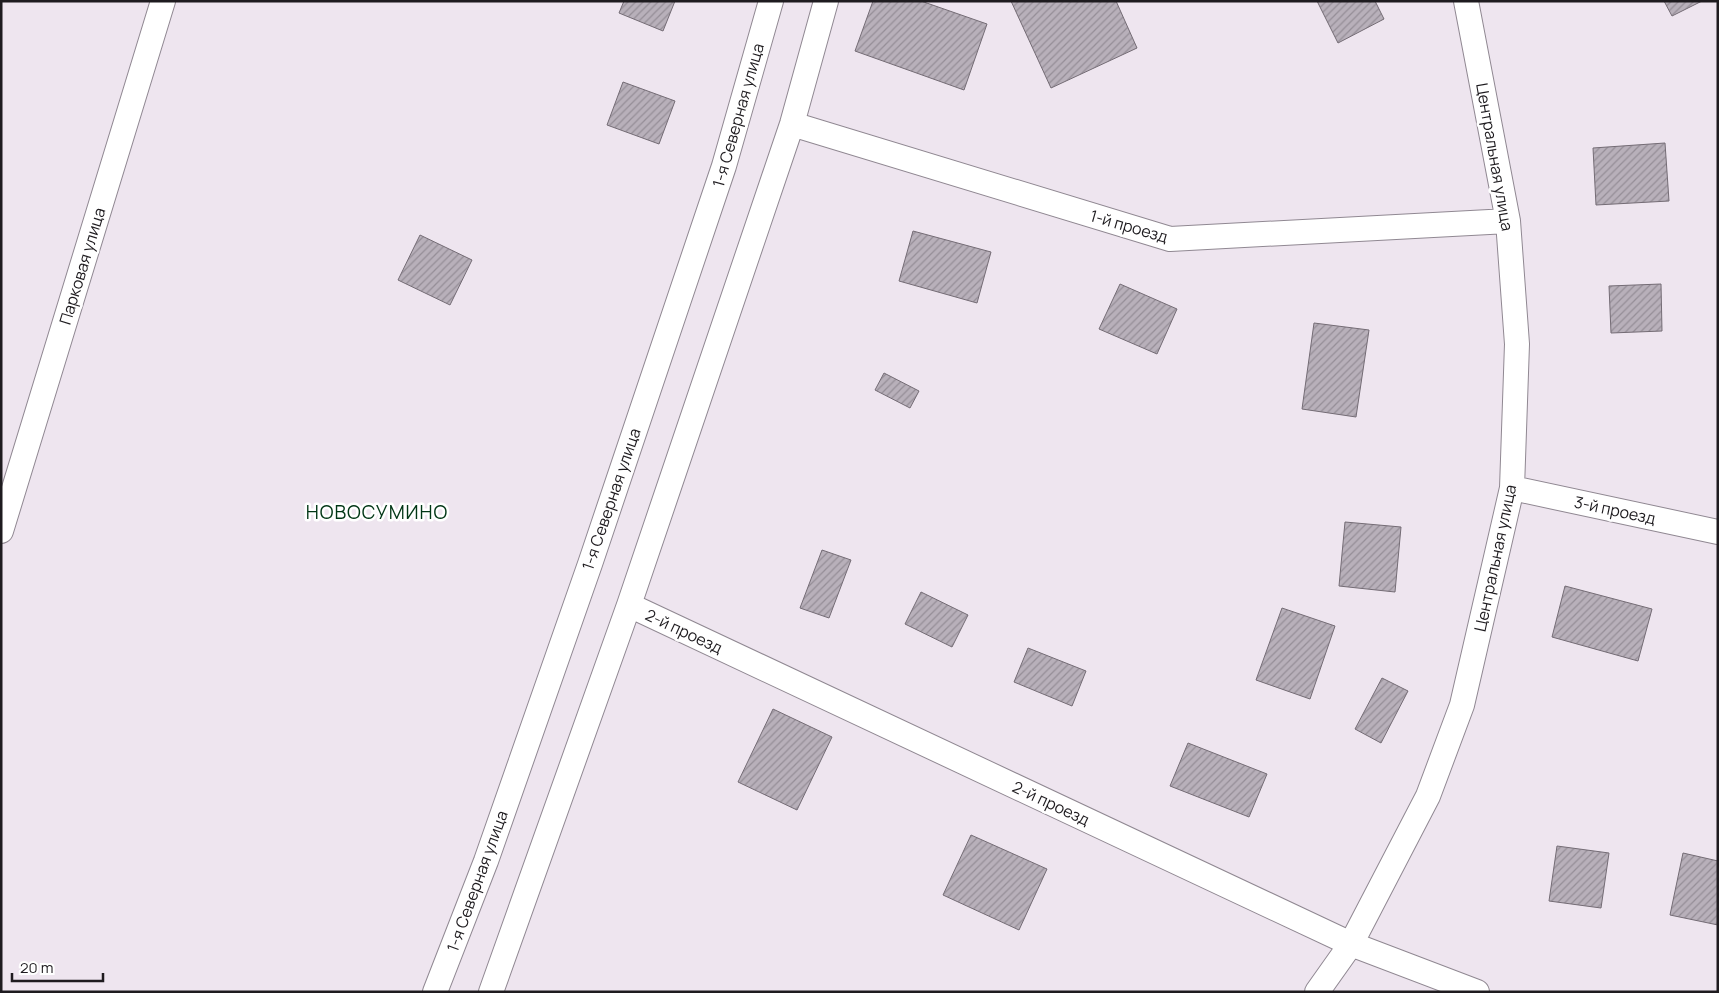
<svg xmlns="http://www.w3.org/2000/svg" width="1719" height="993" viewBox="0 0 1719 993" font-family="Manrope,sans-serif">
  <defs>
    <pattern id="building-hatch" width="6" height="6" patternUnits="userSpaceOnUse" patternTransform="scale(1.25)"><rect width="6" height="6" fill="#b8b0ba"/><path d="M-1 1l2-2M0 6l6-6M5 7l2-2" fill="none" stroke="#958e97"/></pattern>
  </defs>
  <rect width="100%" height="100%" fill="#eee5ef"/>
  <path fill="url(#building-hatch)" stroke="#746c75" d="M 624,1 L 675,1 L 663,31 L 619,13 Z
    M 873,1 L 921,1 L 987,24 L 964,90 L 855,51 Z
    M 1011,1 L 1116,1 L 1137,48 L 1051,88 Z
    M 1317,1 L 1375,1 L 1384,19 L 1338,43 Z
    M 1664,1 L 1702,1 L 1672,16 Z
    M 623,82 L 675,101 L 659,144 L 607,125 Z
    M 1665,143 L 1669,201 L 1596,205 L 1593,148 Z
    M 913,231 L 991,252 L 977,303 L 899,281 Z
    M 420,235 L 472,260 L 450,305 L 398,280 Z
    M 1120,284 L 1177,309 L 1157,354 L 1099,329 Z
    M 1661,284 L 1662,331 L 1611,333 L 1609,286 Z
    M 1314,323 L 1369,330 L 1356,417 L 1302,409 Z
    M 884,373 L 919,391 L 910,408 L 875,390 Z
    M 1345,522 L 1401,527 L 1395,592 L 1339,586 Z
    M 822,550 L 851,560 L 829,618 L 800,608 Z
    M 1565,586 L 1652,609 L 1638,661 L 1552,637 Z
    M 921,592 L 968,615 L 952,647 L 905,624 Z
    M 1282,608 L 1335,626 L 1310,699 L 1256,680 Z
    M 1028,648 L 1086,671 L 1072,706 L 1014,682 Z
    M 1382,678 L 1408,691 L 1381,743 L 1355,729 Z
    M 773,709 L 832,737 L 797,810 L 738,782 Z
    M 1188,743 L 1267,774 L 1249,817 L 1170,786 Z
    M 971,835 L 1047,869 L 1019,930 L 943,895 Z
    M 1557,846 L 1609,853 L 1601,908 L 1549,901 Z
    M 1683,853 L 1718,861 L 1718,925 L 1670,915 Z"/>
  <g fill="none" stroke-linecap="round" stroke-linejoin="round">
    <g stroke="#908892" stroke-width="26">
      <path id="minor" d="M 792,124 L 1170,239 L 1508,221
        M 1512,488 L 1718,532
        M 1,531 L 163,1
        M 629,605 L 1351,944 L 1477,992
        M 435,992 L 486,861 L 590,564 L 724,166 L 771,1
        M 491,992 L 629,605 L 792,124 L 826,1
        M 1317,992 L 1351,944 L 1428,796 L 1462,705 L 1512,488 L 1517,344 L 1508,221 L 1466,1"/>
    </g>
    <use href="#minor" stroke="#fff" stroke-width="24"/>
  </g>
  <g text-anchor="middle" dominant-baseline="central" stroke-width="5" stroke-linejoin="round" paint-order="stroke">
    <g font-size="16" fill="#1e1b1f" stroke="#fff">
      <text transform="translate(738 115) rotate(-74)">1-я Северная улица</text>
      <text transform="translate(1495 157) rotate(80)">Центральная улица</text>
      <text transform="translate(1129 226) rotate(16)">1-й проезд</text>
      <text transform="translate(82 266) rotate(-73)">Парковая улица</text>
      <text transform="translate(611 499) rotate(-71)">1-я Северная улица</text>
      <text transform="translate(1615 510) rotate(12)">3-й проезд</text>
      <text transform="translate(1495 558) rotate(-78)">Центральная улица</text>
      <text transform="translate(684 631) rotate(25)">2-й проезд</text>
      <text transform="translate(1051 803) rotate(25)">2-й проезд</text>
      <text transform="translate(477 881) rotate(-70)">1-я Северная улица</text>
    </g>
    <g font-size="19" letter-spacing="1" fill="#003615" stroke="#fff">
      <text x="377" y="512">НОВОСУМИНО</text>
    </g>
  </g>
  <rect width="1719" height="993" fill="none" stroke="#1e1b1f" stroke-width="5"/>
  <path d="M12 973v8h91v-8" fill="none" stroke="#1e1b1f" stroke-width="2.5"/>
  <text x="20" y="973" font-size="15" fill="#1e1b1f" stroke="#ffffff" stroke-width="4" paint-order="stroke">20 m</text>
</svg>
